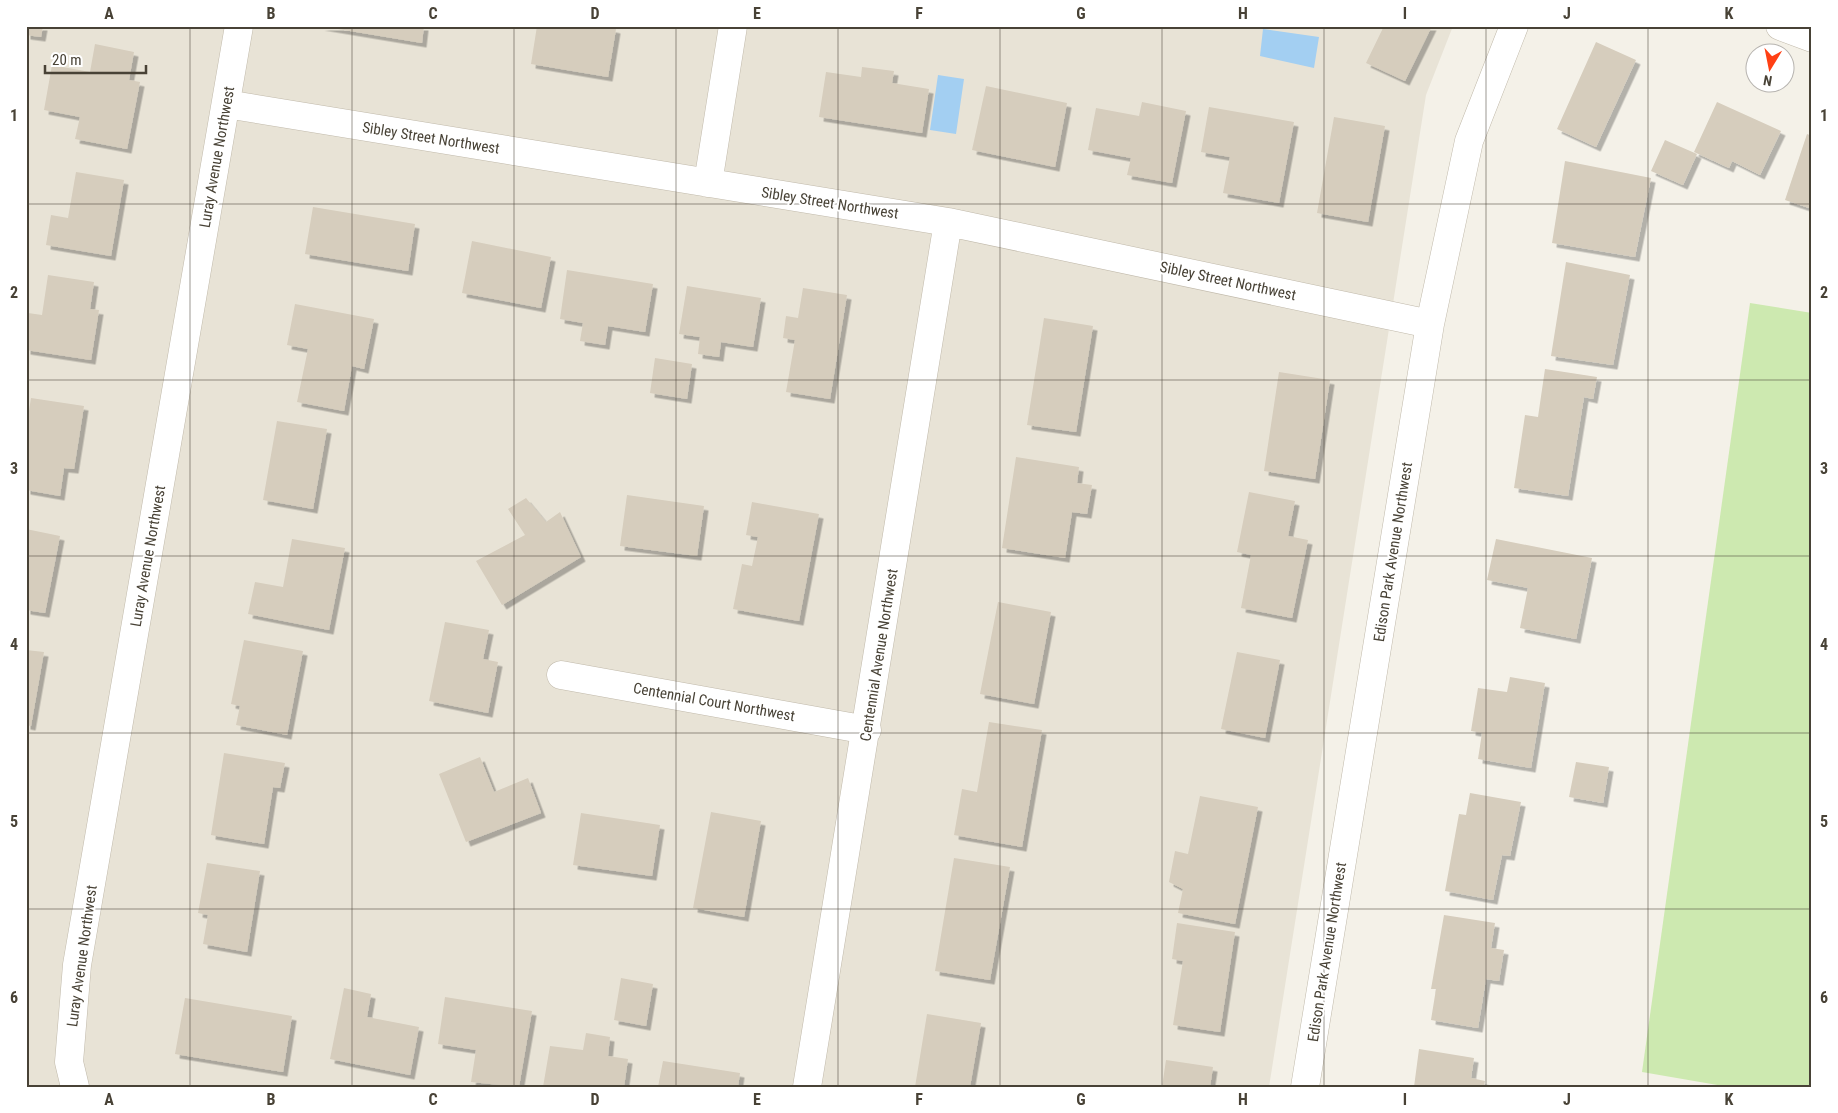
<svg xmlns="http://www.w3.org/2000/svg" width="1838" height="1113" viewBox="0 0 1838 1113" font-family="'Roboto Condensed',sans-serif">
  <defs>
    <filter id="shadow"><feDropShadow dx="4.5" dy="4.5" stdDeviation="0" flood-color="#0004"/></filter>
  </defs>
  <rect width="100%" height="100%" fill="#f4f1e8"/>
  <path fill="#e8e3d6" d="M 26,26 L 1453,26 L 1426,95 L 1269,1087 L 26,1087 Z"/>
  <path fill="#cde9b0" d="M 1750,303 L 1812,313 L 1812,1087 L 1729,1087 L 1642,1072 Z"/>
  <path fill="#a3cff2" d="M 1263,29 L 1319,37 L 1314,68 L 1260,56 Z
    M 938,75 L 964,79 L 956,134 L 930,130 Z"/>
  <path fill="#d6cdbd" filter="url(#shadow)" d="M 26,26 L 43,26 L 41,37 L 26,35 Z
    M 320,26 L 424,26 L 422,43 Z
    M 537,26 L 602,26 L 616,29 L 608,77 L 531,64 Z
    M 1384,26 L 1432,26 L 1405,81 L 1366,63 Z
    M 1596,42 L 1636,60 L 1596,147 L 1557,129 Z
    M 95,44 L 134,52 L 129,80 L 140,82 L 127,149 L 75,139 L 80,117 L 44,110 L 52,65 L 90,72 Z
    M 862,67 L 894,71 L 892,83 L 929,89 L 922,133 L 819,117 L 826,72 L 861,77 Z
    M 986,86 L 1067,103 L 1055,167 L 972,150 Z
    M 1142,102 L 1186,111 L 1172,183 L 1127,175 L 1131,158 L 1088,150 L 1096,108 L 1139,116 Z
    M 1717,102 L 1781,131 L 1760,175 L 1732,161 L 1729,168 L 1694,152 Z
    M 1209,107 L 1294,122 L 1279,203 L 1223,193 L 1230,157 L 1201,152 Z
    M 1334,117 L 1385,126 L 1368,222 L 1317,213 Z
    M 1807,134 L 1812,136 L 1812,209 L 1785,200 Z
    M 1665,140 L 1697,154 L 1683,185 L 1651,171 Z
    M 1565,161 L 1651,178 L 1635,257 L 1552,243 Z
    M 76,172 L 124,180 L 111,256 L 46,245 L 51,215 L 68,218 Z
    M 313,207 L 415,224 L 408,271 L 305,254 Z
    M 472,241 L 551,257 L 541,308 L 462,293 Z
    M 1566,262 L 1630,275 L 1613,365 L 1551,356 Z
    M 567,270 L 653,284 L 645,332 L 608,326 L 605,345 L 580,341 L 583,323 L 560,319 Z
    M 48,275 L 94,282 L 90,309 L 99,310 L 91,360 L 26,350 L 28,313 L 42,315 Z
    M 687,286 L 761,298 L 753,347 L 721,342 L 719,357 L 698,354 L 700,337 L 679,334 Z
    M 803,288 L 847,295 L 830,399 L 786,392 L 795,340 L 783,338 L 786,316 L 798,318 Z
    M 295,304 L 374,319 L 364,369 L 352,366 L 344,411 L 297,402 L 308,349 L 287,345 Z
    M 1044,318 L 1093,326 L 1076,432 L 1027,425 Z
    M 655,358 L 692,364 L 687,399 L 650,393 Z
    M 1545,369 L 1597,377 L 1593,399 L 1584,397 L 1568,496 L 1514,488 L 1525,415 L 1538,417 Z
    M 1279,372 L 1330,380 L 1315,479 L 1264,471 Z
    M 31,398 L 84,406 L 74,469 L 64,468 L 60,496 L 26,490 L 26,430 Z
    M 277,421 L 327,429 L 313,509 L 263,500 Z
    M 1016,457 L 1079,467 L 1077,483 L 1092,485 L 1087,514 L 1072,512 L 1065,558 L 1002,548 Z
    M 1249,492 L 1295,501 L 1288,536 L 1308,540 L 1292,618 L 1241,608 L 1251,555 L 1237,552 Z
    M 627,495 L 704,506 L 697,556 L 620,546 Z
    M 526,498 L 546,522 L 560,512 L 581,557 L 502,605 L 476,561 L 525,535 L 508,509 Z
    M 752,502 L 819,514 L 799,621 L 733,609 L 742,564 L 752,566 L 758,537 L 746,535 Z
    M 26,529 L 60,536 L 45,613 L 26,610 Z
    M 292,539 L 345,548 L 329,630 L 248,614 L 255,582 L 283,587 Z
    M 1496,539 L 1592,558 L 1576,639 L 1520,628 L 1528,588 L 1487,580 Z
    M 998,602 L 1051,612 L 1034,704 L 980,694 Z
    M 445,622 L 489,630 L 483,659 L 498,662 L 488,713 L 429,701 Z
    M 244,640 L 303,651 L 287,735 L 236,725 L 240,706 L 231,704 Z
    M 26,650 L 44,652 L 31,726 L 26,725 Z
    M 1237,652 L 1280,660 L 1265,738 L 1221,729 Z
    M 1510,677 L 1545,683 L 1531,768 L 1478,759 L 1482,733 L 1471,731 L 1478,688 L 1507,692 Z
    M 989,722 L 1042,730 L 1022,847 L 954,835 L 962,789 L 977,792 Z
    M 224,753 L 285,763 L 280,788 L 273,787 L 264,844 L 211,835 Z
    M 480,757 L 494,792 L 528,778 L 541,813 L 466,842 L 439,774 Z
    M 1576,762 L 1609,767 L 1603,803 L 1569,797 Z
    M 1470,793 L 1521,802 L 1510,856 L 1502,855 L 1493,900 L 1445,891 L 1459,814 L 1466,815 Z
    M 1200,796 L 1258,807 L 1235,924 L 1178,913 L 1183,889 L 1169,882 L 1175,851 L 1188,854 Z
    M 711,812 L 761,821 L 744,917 L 693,908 Z
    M 581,813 L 660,825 L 652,876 L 573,865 Z
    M 954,858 L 1010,867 L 990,980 L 935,971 Z
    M 207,863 L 260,871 L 247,952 L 203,944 L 208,915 L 198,913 Z
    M 1444,915 L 1495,923 L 1491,948 L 1504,950 L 1499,981 L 1486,979 L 1478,1028 L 1431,1020 L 1436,989 L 1431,989 Z
    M 1177,923 L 1235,932 L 1220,1032 L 1173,1025 L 1183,961 L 1172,959 Z
    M 621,978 L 653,984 L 646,1026 L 614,1020 Z
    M 344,988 L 371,994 L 367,1017 L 419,1027 L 410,1075 L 330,1059 Z
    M 445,997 L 532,1011 L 519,1087 L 471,1082 L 476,1050 L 438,1044 Z
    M 185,998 L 292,1016 L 283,1072 L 175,1054 Z
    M 927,1014 L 981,1023 L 970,1087 L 915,1087 Z
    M 586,1033 L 610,1037 L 608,1056 L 628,1059 L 624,1087 L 543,1087 L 550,1046 L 583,1050 Z
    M 1419,1049 L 1474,1058 L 1471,1078 L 1485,1081 L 1484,1087 L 1414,1087 Z
    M 1166,1060 L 1213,1067 L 1210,1087 L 1162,1087 Z
    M 663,1061 L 740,1073 L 738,1087 L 658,1087 Z"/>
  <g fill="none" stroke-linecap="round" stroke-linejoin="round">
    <g stroke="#c0b9aa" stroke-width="29">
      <path id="minor" d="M 1780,26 L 1812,38
        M 226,104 L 948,222 L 1430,324
        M 708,183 L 733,26
        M 561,675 L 867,730
        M 75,1087 L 69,1062 L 77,965 L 239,26
        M 807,1087 L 948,222
        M 1305,1087 L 1430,324 L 1469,141 L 1514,26"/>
    </g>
    <use href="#minor" stroke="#fff" stroke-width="28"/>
  </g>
  <path fill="none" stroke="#484236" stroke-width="1" stroke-opacity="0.55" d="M 190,26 L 190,1087M 352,26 L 352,1087M 514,26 L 514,1087M 676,26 L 676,1087M 838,26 L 838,1087M 1000,26 L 1000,1087M 1162,26 L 1162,1087M 1324,26 L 1324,1087M 1486,26 L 1486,1087M 1648,26 L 1648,1087M 26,204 L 1812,204M 26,380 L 1812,380M 26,556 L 1812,556M 26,733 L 1812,733M 26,909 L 1812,909"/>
  <g text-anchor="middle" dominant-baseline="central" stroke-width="4" stroke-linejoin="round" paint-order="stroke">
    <g font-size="15" fill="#484236" stroke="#fff">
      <text transform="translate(431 138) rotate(9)">Sibley Street Northwest</text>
      <text transform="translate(217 157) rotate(-80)">Luray Avenue Northwest</text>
      <text transform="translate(830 203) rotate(9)">Sibley Street Northwest</text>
      <text transform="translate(1228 281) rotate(12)">Sibley Street Northwest</text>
      <text transform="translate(1393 552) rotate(-81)">Edison Park Avenue Northwest</text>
      <text transform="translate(148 556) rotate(-80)">Luray Avenue Northwest</text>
      <text transform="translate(879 655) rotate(-81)">Centennial Avenue Northwest</text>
      <text transform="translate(714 702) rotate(10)">Centennial Court Northwest</text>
      <text transform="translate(1327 952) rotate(-81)">Edison Park Avenue Northwest</text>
      <text transform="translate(82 956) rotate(-82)">Luray Avenue Northwest</text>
    </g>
  </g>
  <rect width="1838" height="1113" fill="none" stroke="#ffffff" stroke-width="55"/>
  <g transform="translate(1770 68) rotate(190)"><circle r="24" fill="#ffffff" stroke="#b6b3af"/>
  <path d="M0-4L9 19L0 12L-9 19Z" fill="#ff4014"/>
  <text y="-8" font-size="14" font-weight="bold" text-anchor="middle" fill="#484236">N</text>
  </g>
  <path d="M45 65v8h101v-8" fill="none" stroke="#484236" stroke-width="2.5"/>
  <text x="52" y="65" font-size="15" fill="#484236" stroke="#ffffff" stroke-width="4" paint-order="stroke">20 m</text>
  <rect x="28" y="28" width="1782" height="1058" fill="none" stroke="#484236" stroke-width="2"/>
  <g font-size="16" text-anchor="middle" font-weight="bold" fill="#484236">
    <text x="109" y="19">A</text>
    <text x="271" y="19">B</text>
    <text x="433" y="19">C</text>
    <text x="595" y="19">D</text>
    <text x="757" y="19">E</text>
    <text x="919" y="19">F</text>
    <text x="1081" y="19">G</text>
    <text x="1243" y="19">H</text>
    <text x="1405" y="19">I</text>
    <text x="1567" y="19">J</text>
    <text x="1729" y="19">K</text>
    <text x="14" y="121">1</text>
    <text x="1824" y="121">1</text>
    <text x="14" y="298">2</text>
    <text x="1824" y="298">2</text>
    <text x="14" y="474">3</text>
    <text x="1824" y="474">3</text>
    <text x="14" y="650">4</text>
    <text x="1824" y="650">4</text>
    <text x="14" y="827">5</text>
    <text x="1824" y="827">5</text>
    <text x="14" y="1003">6</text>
    <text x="1824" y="1003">6</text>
    <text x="109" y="1105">A</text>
    <text x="271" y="1105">B</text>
    <text x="433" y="1105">C</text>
    <text x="595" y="1105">D</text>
    <text x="757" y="1105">E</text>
    <text x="919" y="1105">F</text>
    <text x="1081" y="1105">G</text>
    <text x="1243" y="1105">H</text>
    <text x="1405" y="1105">I</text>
    <text x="1567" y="1105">J</text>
    <text x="1729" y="1105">K</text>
  </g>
</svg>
